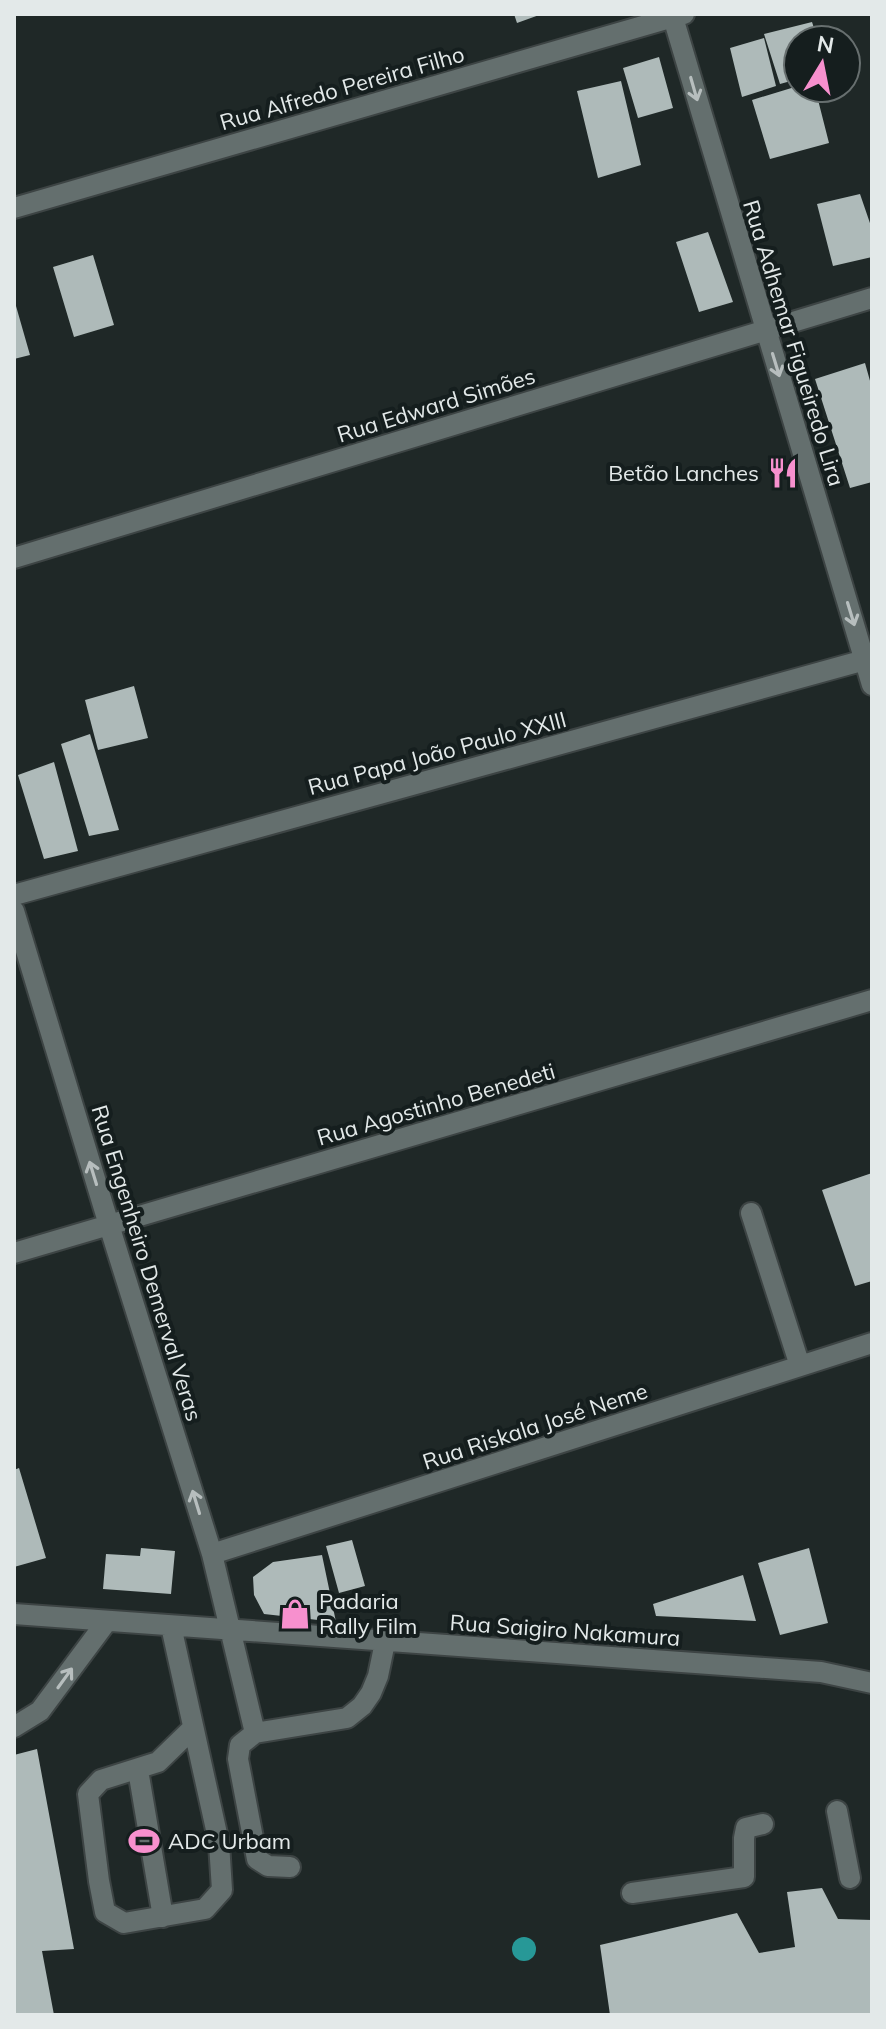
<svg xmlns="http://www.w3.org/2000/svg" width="886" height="2029" viewBox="0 0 886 2029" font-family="Mulish,sans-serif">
  <rect width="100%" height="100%" fill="#1f2827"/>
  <path fill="#aebab9" d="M 514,14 L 542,14 L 517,23 Z
    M 812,22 L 818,40 L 798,40 L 798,79 L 780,84 L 764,34 Z
    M 764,38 L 776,86 L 742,97 L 730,48 Z
    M 659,57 L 673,108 L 638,118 L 623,68 Z
    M 621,81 L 641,165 L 598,178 L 577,91 Z
    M 798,86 L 798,88 L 815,88 L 829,143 L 770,159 L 752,100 Z
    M 860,194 L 872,229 L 872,257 L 833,266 L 817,204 Z
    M 708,232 L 733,302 L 699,312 L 676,242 Z
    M 93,255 L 114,325 L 74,337 L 53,267 Z
    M 14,299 L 30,355 L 14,359 Z
    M 865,363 L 872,388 L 872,482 L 850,488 L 815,379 Z
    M 134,686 L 148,738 L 98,750 L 85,700 Z
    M 90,734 L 119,830 L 89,836 L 61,744 Z
    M 54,762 L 78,851 L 44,859 L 18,775 Z
    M 872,1173 L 872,1281 L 855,1286 L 822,1190 Z
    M 19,1468 L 46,1558 L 14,1567 L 14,1470 Z
    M 352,1540 L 365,1586 L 339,1593 L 326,1546 Z
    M 141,1548 L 175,1551 L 171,1594 L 103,1589 L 106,1554 L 140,1556 Z
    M 809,1548 L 828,1623 L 780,1635 L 758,1563 Z
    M 322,1555 L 336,1622 L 264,1614 L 254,1595 L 253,1577 L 273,1562 Z
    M 743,1575 L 756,1621 L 656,1616 L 653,1604 Z
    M 37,1749 L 74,1949 L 42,1951 L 54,2015 L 14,2015 L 14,1755 Z
    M 822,1888 L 838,1919 L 872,1920 L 872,2015 L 610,2015 L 600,1945 L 737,1913 L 759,1953 L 795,1947 L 787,1892 Z"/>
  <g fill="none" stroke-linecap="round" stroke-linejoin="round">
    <g stroke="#3d4444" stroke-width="24">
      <path id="minor" d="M 672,14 L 872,685
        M 14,208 L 684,14
        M 14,558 L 872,298
        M 14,895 L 872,658
        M 14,911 L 109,1225 L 212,1554 L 255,1733
        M 751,1213 L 800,1366
        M 14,1253 L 872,1000
        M 212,1554 L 872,1343
        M 14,1614 L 821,1672 L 872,1683
        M 171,1626 L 219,1843 L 222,1890 L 205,1909 L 124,1923 L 105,1912 L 99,1881 L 88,1794 L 101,1780 L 158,1762 L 193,1728
        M 14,1727 L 40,1711 L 107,1621
        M 138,1770 L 163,1917
        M 837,1811 L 850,1878
        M 290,1867 L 268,1866 L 257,1859 L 238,1759 L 240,1745 L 255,1733 L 347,1718 L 362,1706 L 371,1693 L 378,1676 L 385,1642
        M 632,1893 L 744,1877 L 744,1838 L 746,1828 L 763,1824"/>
    </g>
    <use href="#minor" stroke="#646f6e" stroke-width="20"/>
  </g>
  <circle fill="#279897" cx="524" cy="1949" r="12"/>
  <defs><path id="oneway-shaft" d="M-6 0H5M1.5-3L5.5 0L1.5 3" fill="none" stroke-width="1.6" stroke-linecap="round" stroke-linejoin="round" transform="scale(2)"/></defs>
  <g stroke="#b7bebe">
    <use href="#oneway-shaft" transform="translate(694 89) rotate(74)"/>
    <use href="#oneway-shaft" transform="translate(776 365) rotate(73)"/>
    <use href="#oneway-shaft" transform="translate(851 614) rotate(73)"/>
    <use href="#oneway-shaft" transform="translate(93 1173) rotate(-107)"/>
    <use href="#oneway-shaft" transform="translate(196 1502) rotate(-107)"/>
    <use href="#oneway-shaft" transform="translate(65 1678) rotate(-54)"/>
  </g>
  <defs>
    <g id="restaurant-bare" transform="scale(2.4)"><path d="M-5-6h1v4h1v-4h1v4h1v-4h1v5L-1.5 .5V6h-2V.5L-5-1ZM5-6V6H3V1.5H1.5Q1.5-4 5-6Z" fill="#f790ce" stroke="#151e1e" stroke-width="2.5" paint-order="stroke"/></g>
    <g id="shop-bare" transform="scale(2.4)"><path d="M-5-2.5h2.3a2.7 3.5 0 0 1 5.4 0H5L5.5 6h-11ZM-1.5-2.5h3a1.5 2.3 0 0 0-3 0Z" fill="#f790ce" stroke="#151e1e" stroke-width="2.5" paint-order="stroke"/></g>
    <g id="stadium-bare" transform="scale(2.4)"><path d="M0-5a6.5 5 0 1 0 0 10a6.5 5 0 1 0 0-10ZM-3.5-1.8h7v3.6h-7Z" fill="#f790ce" stroke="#151e1e" stroke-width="2.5" paint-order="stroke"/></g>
  </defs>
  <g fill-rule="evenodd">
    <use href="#restaurant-bare" x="783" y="473"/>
    <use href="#shop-bare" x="295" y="1614"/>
    <use href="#stadium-bare" x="144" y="1841"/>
  </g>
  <g text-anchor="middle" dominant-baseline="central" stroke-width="8" stroke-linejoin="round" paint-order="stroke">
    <g font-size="22" fill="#e3e9e9" stroke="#151e1e">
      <text transform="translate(342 88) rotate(-16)">Rua Alfredo Pereira Filho</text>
      <text transform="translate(794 343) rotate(73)">Rua Adhemar Figueiredo Lira</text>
      <text transform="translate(436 405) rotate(-17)">Rua Edward Simões</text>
      <text transform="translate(437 753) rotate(-15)">Rua Papa João Paulo XXIII</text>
      <text transform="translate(436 1104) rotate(-16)">Rua Agostinho Benedeti</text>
      <text transform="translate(147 1263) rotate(73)">Rua Engenheiro Demerval Veras</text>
      <text transform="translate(535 1426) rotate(-18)">Rua Riskala José Neme</text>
      <text transform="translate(565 1630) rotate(4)">Rua Saigiro Nakamura</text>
    </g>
    <g font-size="22" fill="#e3e9e9" stroke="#151e1e" text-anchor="start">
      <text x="759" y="473" text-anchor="end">Betão Lanches</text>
      <text x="319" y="1601">Padaria<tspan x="319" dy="25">Rally Film</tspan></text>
      <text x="168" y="1841">ADC Urbam</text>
    </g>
  </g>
  <rect width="886" height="2029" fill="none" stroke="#e3e9e9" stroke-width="32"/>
  <g transform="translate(822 64) rotate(10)"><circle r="38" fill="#151e1e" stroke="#676f6f" stroke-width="2"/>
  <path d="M0-6L14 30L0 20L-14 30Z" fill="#f790ce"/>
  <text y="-12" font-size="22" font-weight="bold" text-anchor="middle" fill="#e3e9e9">N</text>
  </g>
</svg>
